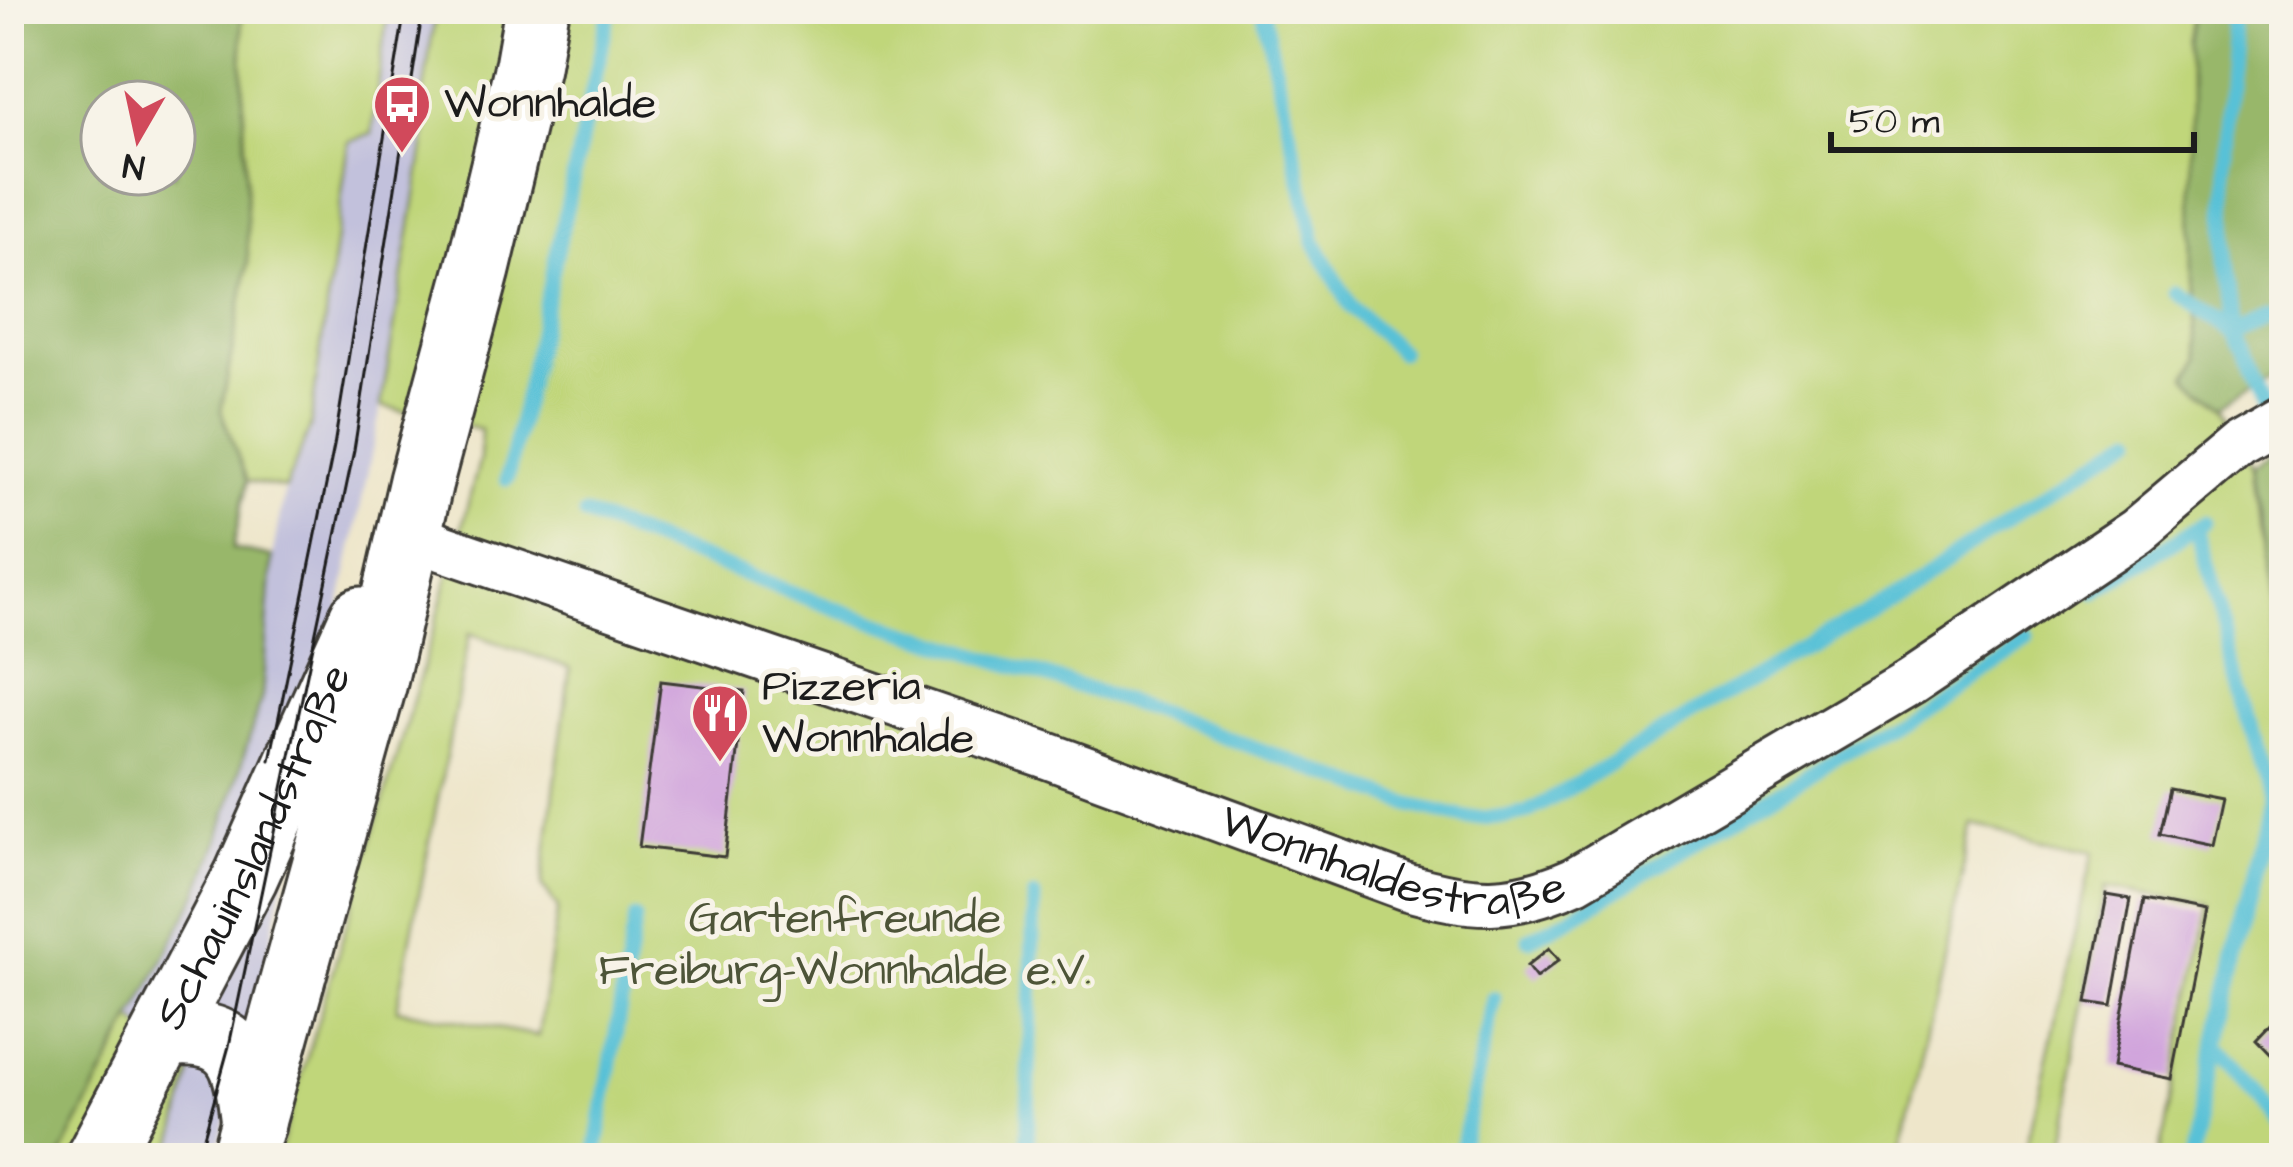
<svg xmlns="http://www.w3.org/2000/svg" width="2293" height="1167" viewBox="0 0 2293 1167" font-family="'Architects Daughter',sans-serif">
  <rect width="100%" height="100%" fill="#f7f3e8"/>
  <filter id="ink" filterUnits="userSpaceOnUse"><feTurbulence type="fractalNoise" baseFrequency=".00833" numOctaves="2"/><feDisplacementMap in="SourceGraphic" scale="24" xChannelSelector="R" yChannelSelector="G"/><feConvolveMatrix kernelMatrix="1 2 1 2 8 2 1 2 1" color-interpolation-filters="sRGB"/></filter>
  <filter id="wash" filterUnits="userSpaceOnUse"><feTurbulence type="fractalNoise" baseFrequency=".004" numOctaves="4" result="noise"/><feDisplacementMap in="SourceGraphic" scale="48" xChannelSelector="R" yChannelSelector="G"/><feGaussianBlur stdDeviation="2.7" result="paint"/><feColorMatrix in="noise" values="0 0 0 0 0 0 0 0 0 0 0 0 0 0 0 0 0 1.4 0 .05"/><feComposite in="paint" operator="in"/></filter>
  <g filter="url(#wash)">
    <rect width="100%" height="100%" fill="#eee6ca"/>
    <path fill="#c2c1dc" d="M 388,9 L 436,9 L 419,120 L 428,122 L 380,412 L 255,1020 L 215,1158 L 170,1158 L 191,1075 L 133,1019 L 198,893 L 219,838 L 262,696 L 272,557 L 285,488 L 310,428 L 349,142 L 372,134 Z"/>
    <path fill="#c0d67a" stroke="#6e794b" stroke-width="3" fill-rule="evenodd" d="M 241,9 L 388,9 L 372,134 L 349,142 L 310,428 L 285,488 L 247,481 L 221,411 L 248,264 Z
      M 436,9 L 2195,9 L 2190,43 L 2191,277 L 2197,356 L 2187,376 L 2219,408 L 2253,468 L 2259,528 L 2268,567 L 2284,678 L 2284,1158 L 2159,1158 L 2210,905 L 2106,886 L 2053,1158 L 2024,1158 L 2093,852 L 1974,825 L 1897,1158 L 277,1158 L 435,626 L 480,459 L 481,430 L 381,406 L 428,123 L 419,121 ZM 470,633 L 570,668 L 542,885 L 558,908 L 538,1036 L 397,1009 Z
      M 133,1019 L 177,1063 L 186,1065 L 191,1075 L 170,1158 L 60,1158 Z"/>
    <path fill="#98b76a" stroke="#5a6a43" stroke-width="3" fill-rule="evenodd" d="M 9,9 L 241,9 L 248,264 L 221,411 L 247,481 L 233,549 L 272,557 L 262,696 L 219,838 L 198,893 L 60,1158 L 9,1158 ZM 102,102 L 174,102 L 174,174 L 102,174 Z
      M 2195,9 L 2284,9 L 2284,362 L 2278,366 L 2276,375 L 2219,408 L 2187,376 L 2197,356 L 2191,277 L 2190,43 Z
      M 2284,450 L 2284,678 C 2274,608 2261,538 2253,468 Z"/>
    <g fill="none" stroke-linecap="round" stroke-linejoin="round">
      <path stroke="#59c1d7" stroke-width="15" d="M 1262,9 L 1315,242 L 1351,307 L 1400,352
        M 2234,9 L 2225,144 L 2224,263 L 2232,331 L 2242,348 L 2281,469 L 2284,494
        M 2175,293 L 2232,331 L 2266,316
        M 507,479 L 610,9
        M 585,515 L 850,614 L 1146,708 L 1411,805 L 1467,818 L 1507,817 L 1526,813 L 1558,795 L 1890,596 L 2135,436
        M 2096,592 L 2196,528
        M 1529,939 L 1572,917 L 1748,811 L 2028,635
        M 2217,1045 L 2284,1126
        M 595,1158 L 635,919
        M 1027,1158 L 1034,897
        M 1459,1158 L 1494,998
        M 2191,1158 L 2268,803 L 2266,779 L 2196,528 L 2205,522"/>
    </g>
    <g id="blocks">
      <path fill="#ce9fdb" d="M 661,681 L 744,691 L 725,857 L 639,847 Z
        M 2170,789 L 2222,799 L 2212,845 L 2160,834 Z
        M 2107,895 L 2131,899 L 2112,1006 L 2087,1002 Z
        M 2144,900 L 2205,912 L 2172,1079 L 2112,1067 Z
        M 1549,948 L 1559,960 L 1536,978 L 1527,966 Z
        M 2272,1024 L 2284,1037 L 2284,1070 L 2256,1041 Z"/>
    </g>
  </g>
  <g filter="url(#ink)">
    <use href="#blocks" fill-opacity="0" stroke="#3c3a36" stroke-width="3"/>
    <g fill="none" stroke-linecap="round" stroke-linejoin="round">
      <g stroke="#3c3a36" stroke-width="51">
        <g id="street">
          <path id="s1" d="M 409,533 L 443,548 L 1043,754 L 1406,887 C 1473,906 1510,909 1575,880 L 1911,682 L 2136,531 L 2239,444 L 2284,418"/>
        </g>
      </g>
      <g stroke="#3c3a36" stroke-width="69">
        <g id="secondary">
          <path d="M 163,1035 C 238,1027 246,1059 253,1124"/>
          <path id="s2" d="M 98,1158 L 246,876 L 361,619"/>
          <path d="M 243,1158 L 375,682 L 421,481 L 478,269 L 527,66 L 537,9"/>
        </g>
      </g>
      <use href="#street" stroke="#fff" stroke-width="45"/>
      <use href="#secondary" stroke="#fff" stroke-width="63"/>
      <path stroke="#1c1c1c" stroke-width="3" d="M 270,760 L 334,446 L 405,9
        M 198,1158 L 229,1046 L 354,450 L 423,9"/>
    </g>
  </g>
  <defs>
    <g id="bus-pin" transform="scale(3)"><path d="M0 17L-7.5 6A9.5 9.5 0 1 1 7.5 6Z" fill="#d1495b" stroke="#f7f3e8"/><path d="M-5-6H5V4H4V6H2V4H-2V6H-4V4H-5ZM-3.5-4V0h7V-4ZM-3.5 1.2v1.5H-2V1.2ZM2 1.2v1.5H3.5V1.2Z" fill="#fff"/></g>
    <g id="restaurant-pin" transform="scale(3)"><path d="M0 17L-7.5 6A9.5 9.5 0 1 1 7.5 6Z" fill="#d1495b" stroke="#f7f3e8"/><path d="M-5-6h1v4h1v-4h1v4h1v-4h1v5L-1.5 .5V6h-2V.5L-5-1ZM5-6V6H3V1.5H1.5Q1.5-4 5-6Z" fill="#fff"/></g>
  </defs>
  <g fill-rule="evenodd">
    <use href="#bus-pin" x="402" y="104"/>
    <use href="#restaurant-pin" x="720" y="713"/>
  </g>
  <g text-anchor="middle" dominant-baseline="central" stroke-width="10" stroke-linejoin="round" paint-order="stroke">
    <g font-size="45" fill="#1c1c1c" stroke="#f7f3e8" text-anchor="start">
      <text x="444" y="104">Wonnhalde</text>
      <text x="762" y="687">Pizzeria<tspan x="762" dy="52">Wonnhalde</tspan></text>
    </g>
    <g font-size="45" fill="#1c1c1c" stroke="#f7f3e8">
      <text stroke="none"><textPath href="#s1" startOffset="1041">Wonnhaldestraße</textPath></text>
      <text stroke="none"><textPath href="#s2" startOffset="348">Schauinslandstraße</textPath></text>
    </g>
    <g font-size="45" fill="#4d5438" stroke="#f7f3e8">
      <text x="845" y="919">Gartenfreunde<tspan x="845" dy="52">Freiburg-Wonnhalde e.V.</tspan></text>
    </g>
  </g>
  <rect width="2293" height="1167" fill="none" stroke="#f7f3e8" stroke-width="48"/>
  <g transform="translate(138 138) rotate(189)"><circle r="57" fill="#f7f3e8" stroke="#9f9d96" stroke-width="3"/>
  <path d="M0-9L21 45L0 30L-21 45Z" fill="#d1495b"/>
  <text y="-18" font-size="33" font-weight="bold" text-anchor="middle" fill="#1c1c1c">N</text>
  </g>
  <path d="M1831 132v18h363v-18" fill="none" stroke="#1c1c1c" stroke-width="6"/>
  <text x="1849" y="132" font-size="36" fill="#1c1c1c" stroke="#f7f3e8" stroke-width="9" paint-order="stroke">50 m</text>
</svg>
